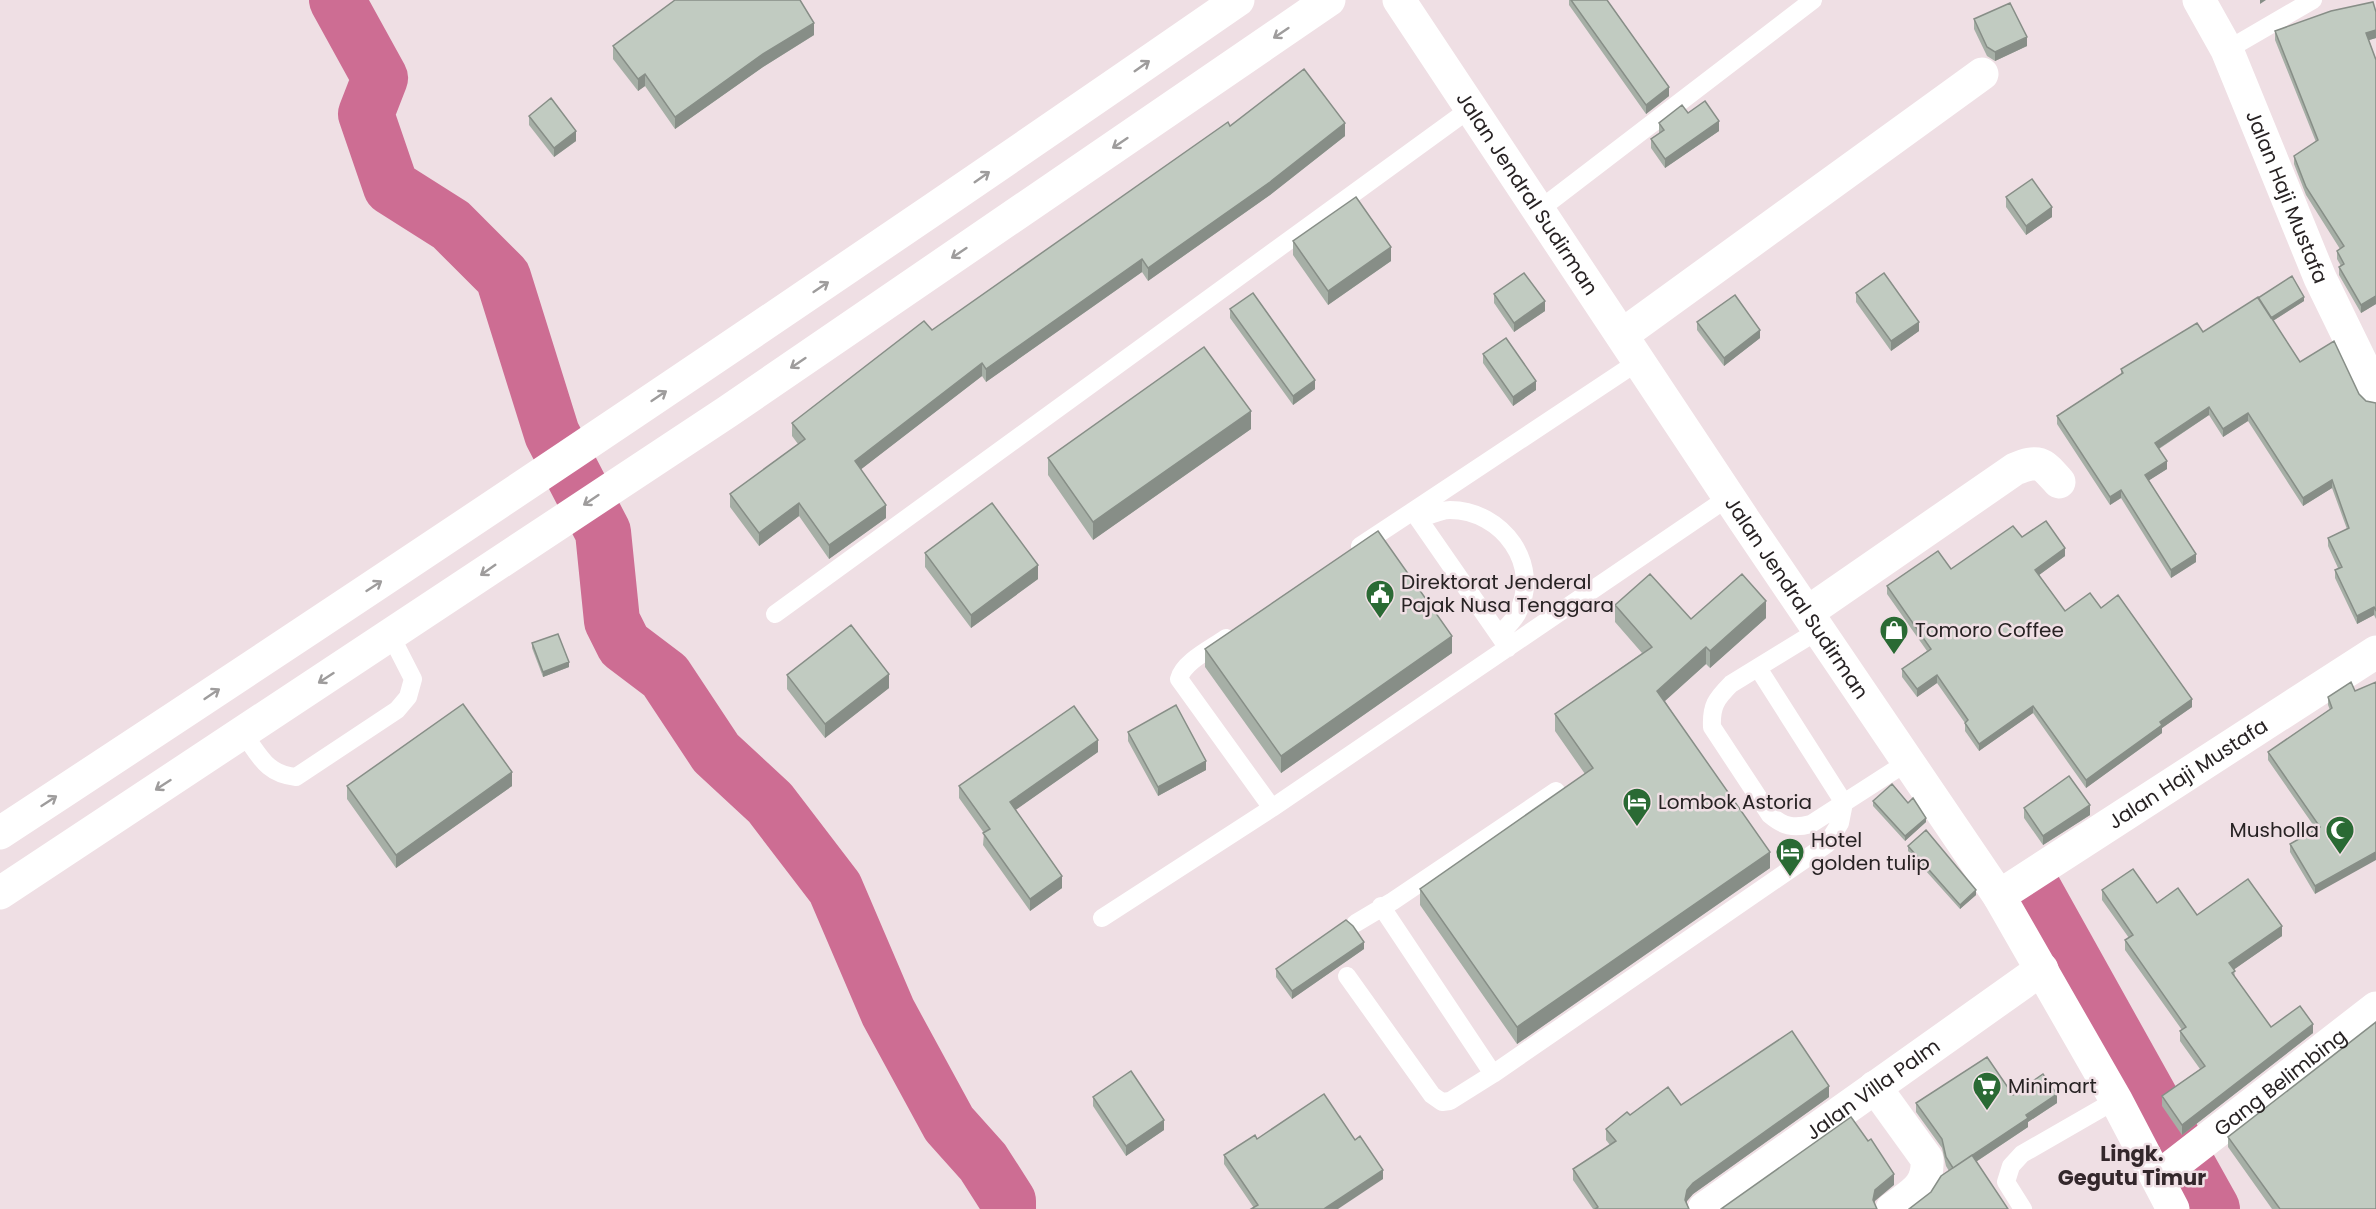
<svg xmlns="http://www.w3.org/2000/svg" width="2376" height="1209" viewBox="0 0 2376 1209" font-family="Poppins,sans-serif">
  <rect width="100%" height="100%" fill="#efdfe4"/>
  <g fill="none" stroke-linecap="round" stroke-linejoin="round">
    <path stroke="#cd6d93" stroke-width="56" d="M 337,0 L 380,78 L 366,114 L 391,187 L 451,225 L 503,277 L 552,434 L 603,532 L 612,621 L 624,645 L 665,676 L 716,753 L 770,803 L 835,888 L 888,1012 L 949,1124 L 983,1162 L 1008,1201 L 1008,1209
      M 2034,890 L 2212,1209"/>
    <path stroke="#fff" stroke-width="18" d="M 2227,50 L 2313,0
      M 1539,210 L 1813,0
      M 1419,519 C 1428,516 1440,510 1450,510 C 1502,510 1543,565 1517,614 C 1513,621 1505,629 1499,635
      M 1360,546 L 1413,511
      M 775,614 L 1471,108
      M 1819,630 L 1731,684 C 1716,699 1711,706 1712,727 L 1770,815 C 1783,826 1793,829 1811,824 L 1909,761
      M 1226,638 C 1212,648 1183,662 1179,679 L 1272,808 L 1729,497
      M 1508,648 L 1413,511 L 1639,361
      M 243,733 C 260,756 266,774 296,777 L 397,710 L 408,697 L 413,679 L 391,636
      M 1381,906 L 1493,1074
      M 1102,918 L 1272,808
      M 1356,923 L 1393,901 L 1556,791
      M 1347,976 L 1432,1095 L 1442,1102 L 1450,1101 L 1493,1074 L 1827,844 L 1840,823 L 1844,803 L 1758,668
      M 2023,1209 L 2006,1182 L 2011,1166 L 2022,1154 L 2116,1100"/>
    <g stroke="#fff" stroke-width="33">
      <path id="s1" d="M 2199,0 L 2227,50 L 2320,278 L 2376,393"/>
      <path d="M 1622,335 L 1982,74"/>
      <path d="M 1808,612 L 2015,469 C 2040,459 2042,463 2059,482"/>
      <path id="s2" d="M 1999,896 L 2376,652"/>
      <path d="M 1875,1087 L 1927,1159 C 1929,1187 1912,1194 1892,1209"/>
      <path id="s3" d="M 2157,1178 L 2376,1008"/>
      <path id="s4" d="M 1704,1209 L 2042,969"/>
    </g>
    <path stroke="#fff" stroke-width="33" d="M 0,833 C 416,560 829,283 1238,0
      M 0,893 L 727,412 L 1329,0"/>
    <path stroke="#fff" stroke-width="33" id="s5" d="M 1399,0 L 1744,520 L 1999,896 L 2116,1100 L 2173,1209"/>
  </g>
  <path fill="#a6afa6" d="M 1569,0 L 1607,0 L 1669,96 L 1646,114 L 1569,5 Z
    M 2376,12 L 2376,38 L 2369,40 L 2376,60 L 2376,304 L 2361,313 L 2339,275 L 2339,267 L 2341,266 L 2337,259 L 2337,251 L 2340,249 L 2306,195 L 2294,164 L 2294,156 L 2316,142 L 2275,40 L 2275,31 Z
    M 1974,19 L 2027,46 L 1995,61 L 1987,56 L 1974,29 Z
    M 814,35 L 763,67 L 675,129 L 645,86 L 638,91 L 613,59 L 613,46 Z
    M 1688,113 L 1719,131 L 1665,168 L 1651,148 L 1651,139 L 1659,133 L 1659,123 Z
    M 529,116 L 576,141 L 554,157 L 529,125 Z
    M 1230,126 L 1345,136 L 1270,195 L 1148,281 L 1142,272 L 986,382 L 982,376 L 861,469 L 886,518 L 829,559 L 799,516 L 759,546 L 730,507 L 730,494 L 798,444 L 792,436 L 792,423 L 932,330 Z
    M 2006,197 L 2052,217 L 2026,235 L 2006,207 Z
    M 1293,241 L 1391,261 L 1328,305 L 1293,255 Z
    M 1856,293 L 1919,331 L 1891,351 L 1856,302 Z
    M 1494,294 L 1545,311 L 1514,332 L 1494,303 Z
    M 2258,298 L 2304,301 L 2273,321 L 2300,362 L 2359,394 L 2366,401 L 2376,403 L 2376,619 L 2374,615 L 2357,624 L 2335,578 L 2335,570 L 2338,568 L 2328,546 L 2328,538 L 2347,529 L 2332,488 L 2303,506 L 2248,421 L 2223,437 L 2209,415 L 2159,449 L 2167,469 L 2149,480 L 2196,562 L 2171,578 L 2121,498 L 2110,505 L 2057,424 L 2057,416 L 2121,374 L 2121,369 L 2203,332 Z
    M 1230,309 L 1315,389 L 1293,405 L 1230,318 Z
    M 1697,322 L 1760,338 L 1724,366 L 1697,330 Z
    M 1483,354 L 1536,390 L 1513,406 L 1483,363 Z
    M 1251,429 L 1093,540 L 1048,475 L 1048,458 Z
    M 2022,537 L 2065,556 L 2039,575 L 2065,611 L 2101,608 L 2192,707 L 2162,728 L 2162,733 L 2086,788 L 2033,713 L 1979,751 L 1965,731 L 1965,723 L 1937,683 L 1917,697 L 1902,677 L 1902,669 L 1927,651 L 1887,594 L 1887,586 L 1951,569 Z
    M 925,553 L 1038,579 L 971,628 L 925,567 Z
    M 1615,605 L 1691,619 L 1766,618 L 1710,668 L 1706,664 L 1665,701 L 1770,868 L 1517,1044 L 1420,905 L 1420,889 L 1585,774 L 1555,731 L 1555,714 L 1642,653 L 1615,622 Z
    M 532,643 L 569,667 L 543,677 L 532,648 Z
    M 1205,649 L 1452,653 L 1281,773 L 1205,667 Z
    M 787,675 L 889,688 L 825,738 L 787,689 Z
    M 2355,691 L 2315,894 L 2290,852 L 2290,844 L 2316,829 L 2268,760 L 2268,752 L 2330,710 L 2328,705 L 2328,697 Z
    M 1128,732 L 1206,770 L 1158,796 L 1128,741 Z
    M 1098,752 L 1015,810 L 1062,888 L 1030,911 L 983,845 L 984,833 L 959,798 L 959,786 Z
    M 347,786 L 512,786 L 396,868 L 347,799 Z
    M 1873,801 L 1926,822 L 1905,841 L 1873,806 Z
    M 2024,808 L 2090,815 L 2043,845 L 2024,818 Z
    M 1908,846 L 1976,895 L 1960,909 L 1908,851 Z
    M 2102,890 L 2157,903 L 2197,915 L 2282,936 L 2234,969 L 2235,978 L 2271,1027 L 2313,1033 L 2182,1135 L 2162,1106 L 2162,1096 L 2200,1069 L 2180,1041 L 2180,1031 L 2182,1030 L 2125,950 L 2125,940 L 2129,938 L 2102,900 Z
    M 1364,949 L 1292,999 L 1276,977 L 1276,969 Z
    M 2013,1095 L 2057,1103 L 2028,1122 L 2028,1127 L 1931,1192 L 1949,1171 L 1946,1166 L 1942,1148 L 1916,1112 L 1916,1103 Z
    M 1093,1097 L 1164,1130 L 1126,1156 L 1093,1106 Z
    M 1829,1097 L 1693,1194 L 1687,1201 L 1687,1203 L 1689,1209 L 1593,1209 L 1573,1180 L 1573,1169 L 1610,1145 L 1606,1140 L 1606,1129 L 1630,1115 Z
    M 2228,1137 L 2376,1209 L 2272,1209 L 2228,1147 Z
    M 1257,1139 L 1355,1140 L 1383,1179 L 1254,1208 L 1224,1164 L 1224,1155 Z"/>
  <path fill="#878e87" d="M 2260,0 L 2266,0 L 2260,4 Z
    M 814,23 L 814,35 L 763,67 L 675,129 L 675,117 L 763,54 Z
    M 2376,30 L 2376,38 L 2366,41 L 2366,33 Z
    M 2027,37 L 2027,46 L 1995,61 L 1995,52 Z
    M 645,74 L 645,86 L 638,91 L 638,79 Z
    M 1669,87 L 1669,96 L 1646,114 L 1646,105 Z
    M 1719,121 L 1719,131 L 1665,168 L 1665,159 Z
    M 1345,123 L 1345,136 L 1270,195 L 1148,281 L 1148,268 Z
    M 576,131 L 576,141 L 554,157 L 554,148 Z
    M 2052,207 L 2052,217 L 2026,235 L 2026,226 Z
    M 1391,247 L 1391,261 L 1328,305 L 1328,291 Z
    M 1142,259 L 1142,272 L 986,382 L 986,369 Z
    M 2376,296 L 2376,304 L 2361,313 L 2361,305 Z
    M 2304,297 L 2304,301 L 2271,322 L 2271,318 Z
    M 1545,301 L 1545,311 L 1514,332 L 1514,323 Z
    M 1919,322 L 1919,331 L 1891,351 L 1891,341 Z
    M 1760,330 L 1760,338 L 1724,366 L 1724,358 Z
    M 982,363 L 982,376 L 855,474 L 855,461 Z
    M 1315,380 L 1315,389 L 1293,405 L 1293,396 Z
    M 1536,381 L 1536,390 L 1513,406 L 1513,397 Z
    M 2209,407 L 2209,415 L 2155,451 L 2155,443 Z
    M 1251,411 L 1251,429 L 1093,540 L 1093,522 Z
    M 2248,413 L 2248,421 L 2223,437 L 2223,429 Z
    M 2167,461 L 2167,469 L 2145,483 L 2145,475 Z
    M 2332,480 L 2332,488 L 2303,506 L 2303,498 Z
    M 2121,490 L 2121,498 L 2110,505 L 2110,497 Z
    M 799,503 L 799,516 L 759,546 L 759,533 Z
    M 886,505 L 886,518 L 829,559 L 829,545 Z
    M 2065,548 L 2065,556 L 2035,578 L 2035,570 Z
    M 2196,554 L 2196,562 L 2171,578 L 2171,570 Z
    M 1038,565 L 1038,579 L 971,628 L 971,615 Z
    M 1766,601 L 1766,618 L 1710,668 L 1710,651 Z
    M 2374,607 L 2374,615 L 2357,624 L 2357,616 Z
    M 1452,636 L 1452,653 L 1281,773 L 1281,756 Z
    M 1706,647 L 1706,664 L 1657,708 L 1657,691 Z
    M 569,662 L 569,667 L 543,677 L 543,672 Z
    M 889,674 L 889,688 L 825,738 L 825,724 Z
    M 1937,675 L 1937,683 L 1917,697 L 1917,689 Z
    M 2192,699 L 2192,707 L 2162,728 L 2162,733 L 2086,788 L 2086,780 L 2160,722 Z
    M 2033,706 L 2033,713 L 1979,751 L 1979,744 Z
    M 1098,740 L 1098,752 L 1010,814 L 1010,802 Z
    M 1206,761 L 1206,770 L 1158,796 L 1158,787 Z
    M 512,772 L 512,786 L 396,868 L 396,855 Z
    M 2090,805 L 2090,815 L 2043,845 L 2043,836 Z
    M 1926,818 L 1926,822 L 1905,841 L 1905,836 Z
    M 1770,852 L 1770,868 L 1517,1044 L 1517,1027 Z
    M 2376,852 L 2376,860 L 2315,894 L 2315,886 Z
    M 1062,876 L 1062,888 L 1030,911 L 1030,899 Z
    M 1976,890 L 1976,895 L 1960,909 L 1960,905 Z
    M 2282,926 L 2282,936 L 2229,973 L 2229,963 Z
    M 1364,942 L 1364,949 L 1292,999 L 1292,991 Z
    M 2313,1024 L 2313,1033 L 2182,1135 L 2182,1125 Z
    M 1829,1086 L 1829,1097 L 1693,1194 L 1687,1201 L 1686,1209 L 1685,1200 L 1687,1190 L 1693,1183 Z
    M 2057,1094 L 2057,1103 L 2028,1122 L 2028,1127 L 1953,1177 L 1953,1168 L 2026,1115 Z
    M 1164,1120 L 1164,1130 L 1126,1156 L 1126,1146 Z
    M 1383,1170 L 1383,1179 L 1338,1209 L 1324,1209 Z
    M 1894,1174 L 1894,1185 L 1875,1201 L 1873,1209 L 1873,1200 L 1875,1190 Z"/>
  <path fill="#c1cbc1" stroke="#878e87" stroke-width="1.5" d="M 675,0 L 800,0 L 814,23 L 763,54 L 675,117 L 645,74 L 638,79 L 613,46 Z
    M 1571,0 L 1607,0 L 1669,87 L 1646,105 Z
    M 2373,2 L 2376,12 L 2376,30 L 2366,33 L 2376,60 L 2376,296 L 2361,305 L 2339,267 L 2344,264 L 2337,251 L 2344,246 L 2306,187 L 2294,156 L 2318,140 L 2275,31 L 2331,11 Z
    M 2010,3 L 2027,37 L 1995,52 L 1987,47 L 1974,19 Z
    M 1304,69 L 1345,123 L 1270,182 L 1148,268 L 1142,259 L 986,369 L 982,363 L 855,461 L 886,505 L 829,545 L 799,503 L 759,533 L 730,494 L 805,439 L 792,423 L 924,321 L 932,330 L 1228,122 L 1230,126 Z
    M 551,98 L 576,131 L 554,148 L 529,116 Z
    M 1705,101 L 1719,121 L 1665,159 L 1651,139 L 1664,130 L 1659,123 L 1682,105 L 1688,113 Z
    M 2032,179 L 2052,207 L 2026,226 L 2006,197 Z
    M 1356,197 L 1391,247 L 1328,291 L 1293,241 Z
    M 1524,273 L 1545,301 L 1514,323 L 1494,294 Z
    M 1884,273 L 1919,322 L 1891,341 L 1856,293 Z
    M 2292,276 L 2304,297 L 2271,318 L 2258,298 Z
    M 1253,293 L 1315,380 L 1293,396 L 1230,309 Z
    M 1735,295 L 1760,330 L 1724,358 L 1697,322 Z
    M 2258,297 L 2300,362 L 2334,341 L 2359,394 L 2366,401 L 2376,403 L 2376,611 L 2374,607 L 2357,616 L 2335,570 L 2342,567 L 2328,538 L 2349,528 L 2332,480 L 2303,498 L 2248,413 L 2223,429 L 2209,407 L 2155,443 L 2167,461 L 2145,475 L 2196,554 L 2171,570 L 2121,490 L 2110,497 L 2057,416 L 2123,373 L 2121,369 L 2197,323 L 2203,332 Z
    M 1506,338 L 1536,381 L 1513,397 L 1483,354 Z
    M 1204,347 L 1251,411 L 1093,522 L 1048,458 Z
    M 992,503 L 1038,565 L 971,615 L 925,553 Z
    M 2046,521 L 2065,548 L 2035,570 L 2065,611 L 2090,593 L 2101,608 L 2118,595 L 2192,699 L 2160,722 L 2162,725 L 2086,780 L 2033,706 L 1979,744 L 1965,723 L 1968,720 L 1937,675 L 1917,689 L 1902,669 L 1931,649 L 1887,586 L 1938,551 L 1951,569 L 2013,526 L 2022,537 Z
    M 1378,531 L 1452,636 L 1281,756 L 1205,649 Z
    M 1650,574 L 1691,619 L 1742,574 L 1766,601 L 1710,651 L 1706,647 L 1657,691 L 1770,852 L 1517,1027 L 1420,889 L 1593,768 L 1555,714 L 1652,647 L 1615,605 Z
    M 851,625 L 889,674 L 825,724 L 787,675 Z
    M 558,634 L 569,662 L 543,672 L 532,643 Z
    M 2351,682 L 2355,691 L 2376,682 L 2376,852 L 2315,886 L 2290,844 L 2320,827 L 2268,752 L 2332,708 L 2328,697 Z
    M 463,704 L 512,772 L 396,855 L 347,786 Z
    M 1176,705 L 1206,761 L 1158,787 L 1128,732 Z
    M 1074,706 L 1098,740 L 1010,802 L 1062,876 L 1030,899 L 983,833 L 990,829 L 959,786 Z
    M 2069,776 L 2090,805 L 2043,836 L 2024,808 Z
    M 1892,784 L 1908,803 L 1913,798 L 1926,818 L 1905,836 L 1873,801 Z
    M 1926,830 L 1976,890 L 1960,905 L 1908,846 Z
    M 2133,869 L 2157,903 L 2178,888 L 2197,915 L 2248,879 L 2282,926 L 2229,963 L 2235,971 L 2232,973 L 2271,1027 L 2300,1006 L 2313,1024 L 2182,1125 L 2162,1096 L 2205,1066 L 2180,1031 L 2186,1027 L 2125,940 L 2133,935 L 2102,890 Z
    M 1346,920 L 1353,926 L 1364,942 L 1292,991 L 1276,969 Z
    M 2376,1022 L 2376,1209 L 2280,1209 L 2228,1137 Z
    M 1792,1031 L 1829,1086 L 1693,1183 L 1687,1190 L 1685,1200 L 1689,1209 L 1595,1209 L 1598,1207 L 1573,1169 L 1616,1141 L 1606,1129 L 1627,1112 L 1630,1115 L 1668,1087 L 1681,1105 Z
    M 1987,1057 L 2013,1095 L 2043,1074 L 2057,1094 L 2026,1115 L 2028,1118 L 1953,1168 L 1946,1157 L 1942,1139 L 1916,1103 Z
    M 1131,1071 L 1164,1120 L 1126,1146 L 1093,1097 Z
    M 1324,1094 L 1355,1140 L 1360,1136 L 1383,1170 L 1324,1209 L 1251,1209 L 1258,1205 L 1224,1155 L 1255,1135 L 1257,1139 Z
    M 1851,1117 L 1868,1141 L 1871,1139 L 1894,1174 L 1875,1190 L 1873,1200 L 1877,1209 L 1721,1209 Z
    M 1972,1155 L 2008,1209 L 1909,1209 L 1931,1192 L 1941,1176 Z"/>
  <defs><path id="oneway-shaft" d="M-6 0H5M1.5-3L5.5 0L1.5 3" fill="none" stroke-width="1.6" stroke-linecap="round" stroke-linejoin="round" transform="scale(1.5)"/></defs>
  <g stroke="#9e9c9c">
    <use href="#oneway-shaft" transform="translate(1281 33) rotate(146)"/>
    <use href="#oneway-shaft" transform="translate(1142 66) rotate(-35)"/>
    <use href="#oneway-shaft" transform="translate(1120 143) rotate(146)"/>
    <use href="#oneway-shaft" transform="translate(982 177) rotate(-35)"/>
    <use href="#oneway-shaft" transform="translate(959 253) rotate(146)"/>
    <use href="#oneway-shaft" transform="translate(821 287) rotate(-34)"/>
    <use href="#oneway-shaft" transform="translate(798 363) rotate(146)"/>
    <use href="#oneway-shaft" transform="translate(659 396) rotate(-34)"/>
    <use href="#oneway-shaft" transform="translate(591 500) rotate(146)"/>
    <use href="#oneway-shaft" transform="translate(488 570) rotate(145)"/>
    <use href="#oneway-shaft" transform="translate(374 586) rotate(-33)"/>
    <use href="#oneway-shaft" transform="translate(326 678) rotate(147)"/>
    <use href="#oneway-shaft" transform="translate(212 694) rotate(-34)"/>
    <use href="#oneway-shaft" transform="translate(163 785) rotate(147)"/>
    <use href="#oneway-shaft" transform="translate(49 801) rotate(-33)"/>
  </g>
  <defs>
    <g id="civic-pin" transform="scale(1.5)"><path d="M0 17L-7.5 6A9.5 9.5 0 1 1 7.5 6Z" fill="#2a6a34" stroke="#efdfe4"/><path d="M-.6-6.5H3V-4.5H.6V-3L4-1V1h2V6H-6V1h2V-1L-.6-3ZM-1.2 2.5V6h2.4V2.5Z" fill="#fff"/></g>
    <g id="shop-pin" transform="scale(1.5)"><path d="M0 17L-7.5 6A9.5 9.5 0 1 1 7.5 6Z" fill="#2a6a34" stroke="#efdfe4"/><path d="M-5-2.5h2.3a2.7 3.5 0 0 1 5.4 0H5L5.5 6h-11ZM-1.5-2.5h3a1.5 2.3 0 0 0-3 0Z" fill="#fff"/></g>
    <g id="hotel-pin" transform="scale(1.5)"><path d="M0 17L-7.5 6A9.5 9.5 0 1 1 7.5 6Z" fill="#2a6a34" stroke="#efdfe4"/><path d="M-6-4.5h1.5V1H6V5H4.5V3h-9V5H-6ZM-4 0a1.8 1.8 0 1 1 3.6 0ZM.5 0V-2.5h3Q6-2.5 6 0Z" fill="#fff"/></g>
    <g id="mosque-pin" transform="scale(1.5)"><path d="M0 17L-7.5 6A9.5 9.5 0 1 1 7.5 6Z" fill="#2a6a34" stroke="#efdfe4"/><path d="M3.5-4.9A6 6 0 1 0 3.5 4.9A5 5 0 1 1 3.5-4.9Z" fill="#fff"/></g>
    <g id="supermarket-pin" transform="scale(1.5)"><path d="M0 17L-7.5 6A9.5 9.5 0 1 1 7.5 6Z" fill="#2a6a34" stroke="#efdfe4"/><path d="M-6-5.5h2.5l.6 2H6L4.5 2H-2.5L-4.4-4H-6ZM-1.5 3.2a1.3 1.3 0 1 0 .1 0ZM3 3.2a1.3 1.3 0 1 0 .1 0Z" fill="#fff"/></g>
  </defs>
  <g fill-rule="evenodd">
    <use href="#civic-pin" x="1380" y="594"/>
    <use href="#shop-pin" x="1894" y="630"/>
    <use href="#hotel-pin" x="1637" y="802"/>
    <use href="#mosque-pin" x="2340" y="830"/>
    <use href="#hotel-pin" x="1790" y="852"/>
    <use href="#supermarket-pin" x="1987" y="1086"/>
  </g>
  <g text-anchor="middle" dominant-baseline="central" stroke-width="5" stroke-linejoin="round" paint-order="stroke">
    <g font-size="20" fill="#272223" stroke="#efdfe4">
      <text stroke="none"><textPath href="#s5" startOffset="232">Jalan Jendral Sudirman</textPath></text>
      <text stroke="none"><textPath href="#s1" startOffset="216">Jalan Haji Mustafa</textPath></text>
      <text stroke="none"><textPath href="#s5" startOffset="718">Jalan Jendral Sudirman</textPath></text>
      <text stroke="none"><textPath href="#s2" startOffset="225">Jalan Haji Mustafa</textPath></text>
      <text stroke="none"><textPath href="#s3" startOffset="156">Gang Belimbing</textPath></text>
      <text stroke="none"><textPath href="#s4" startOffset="207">Jalan Villa Palm</textPath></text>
    </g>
    <g font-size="20" fill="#272223" stroke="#efdfe4" text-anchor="start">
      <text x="1401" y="582">Direktorat Jenderal<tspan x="1401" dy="23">Pajak Nusa Tenggara</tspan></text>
      <text x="1915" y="630">Tomoro Coffee</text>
      <text x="1658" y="802">Lombok Astoria</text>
      <text x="2319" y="830" text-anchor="end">Musholla</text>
      <text x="1811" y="840">Hotel<tspan x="1811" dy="23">golden tulip</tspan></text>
      <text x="2008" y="1086">Minimart</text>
    </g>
    <g font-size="21" font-weight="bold" fill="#33272b" stroke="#efdfe4">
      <text x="2132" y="1153">Lingk.<tspan x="2132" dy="24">Gegutu Timur</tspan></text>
    </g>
  </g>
</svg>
